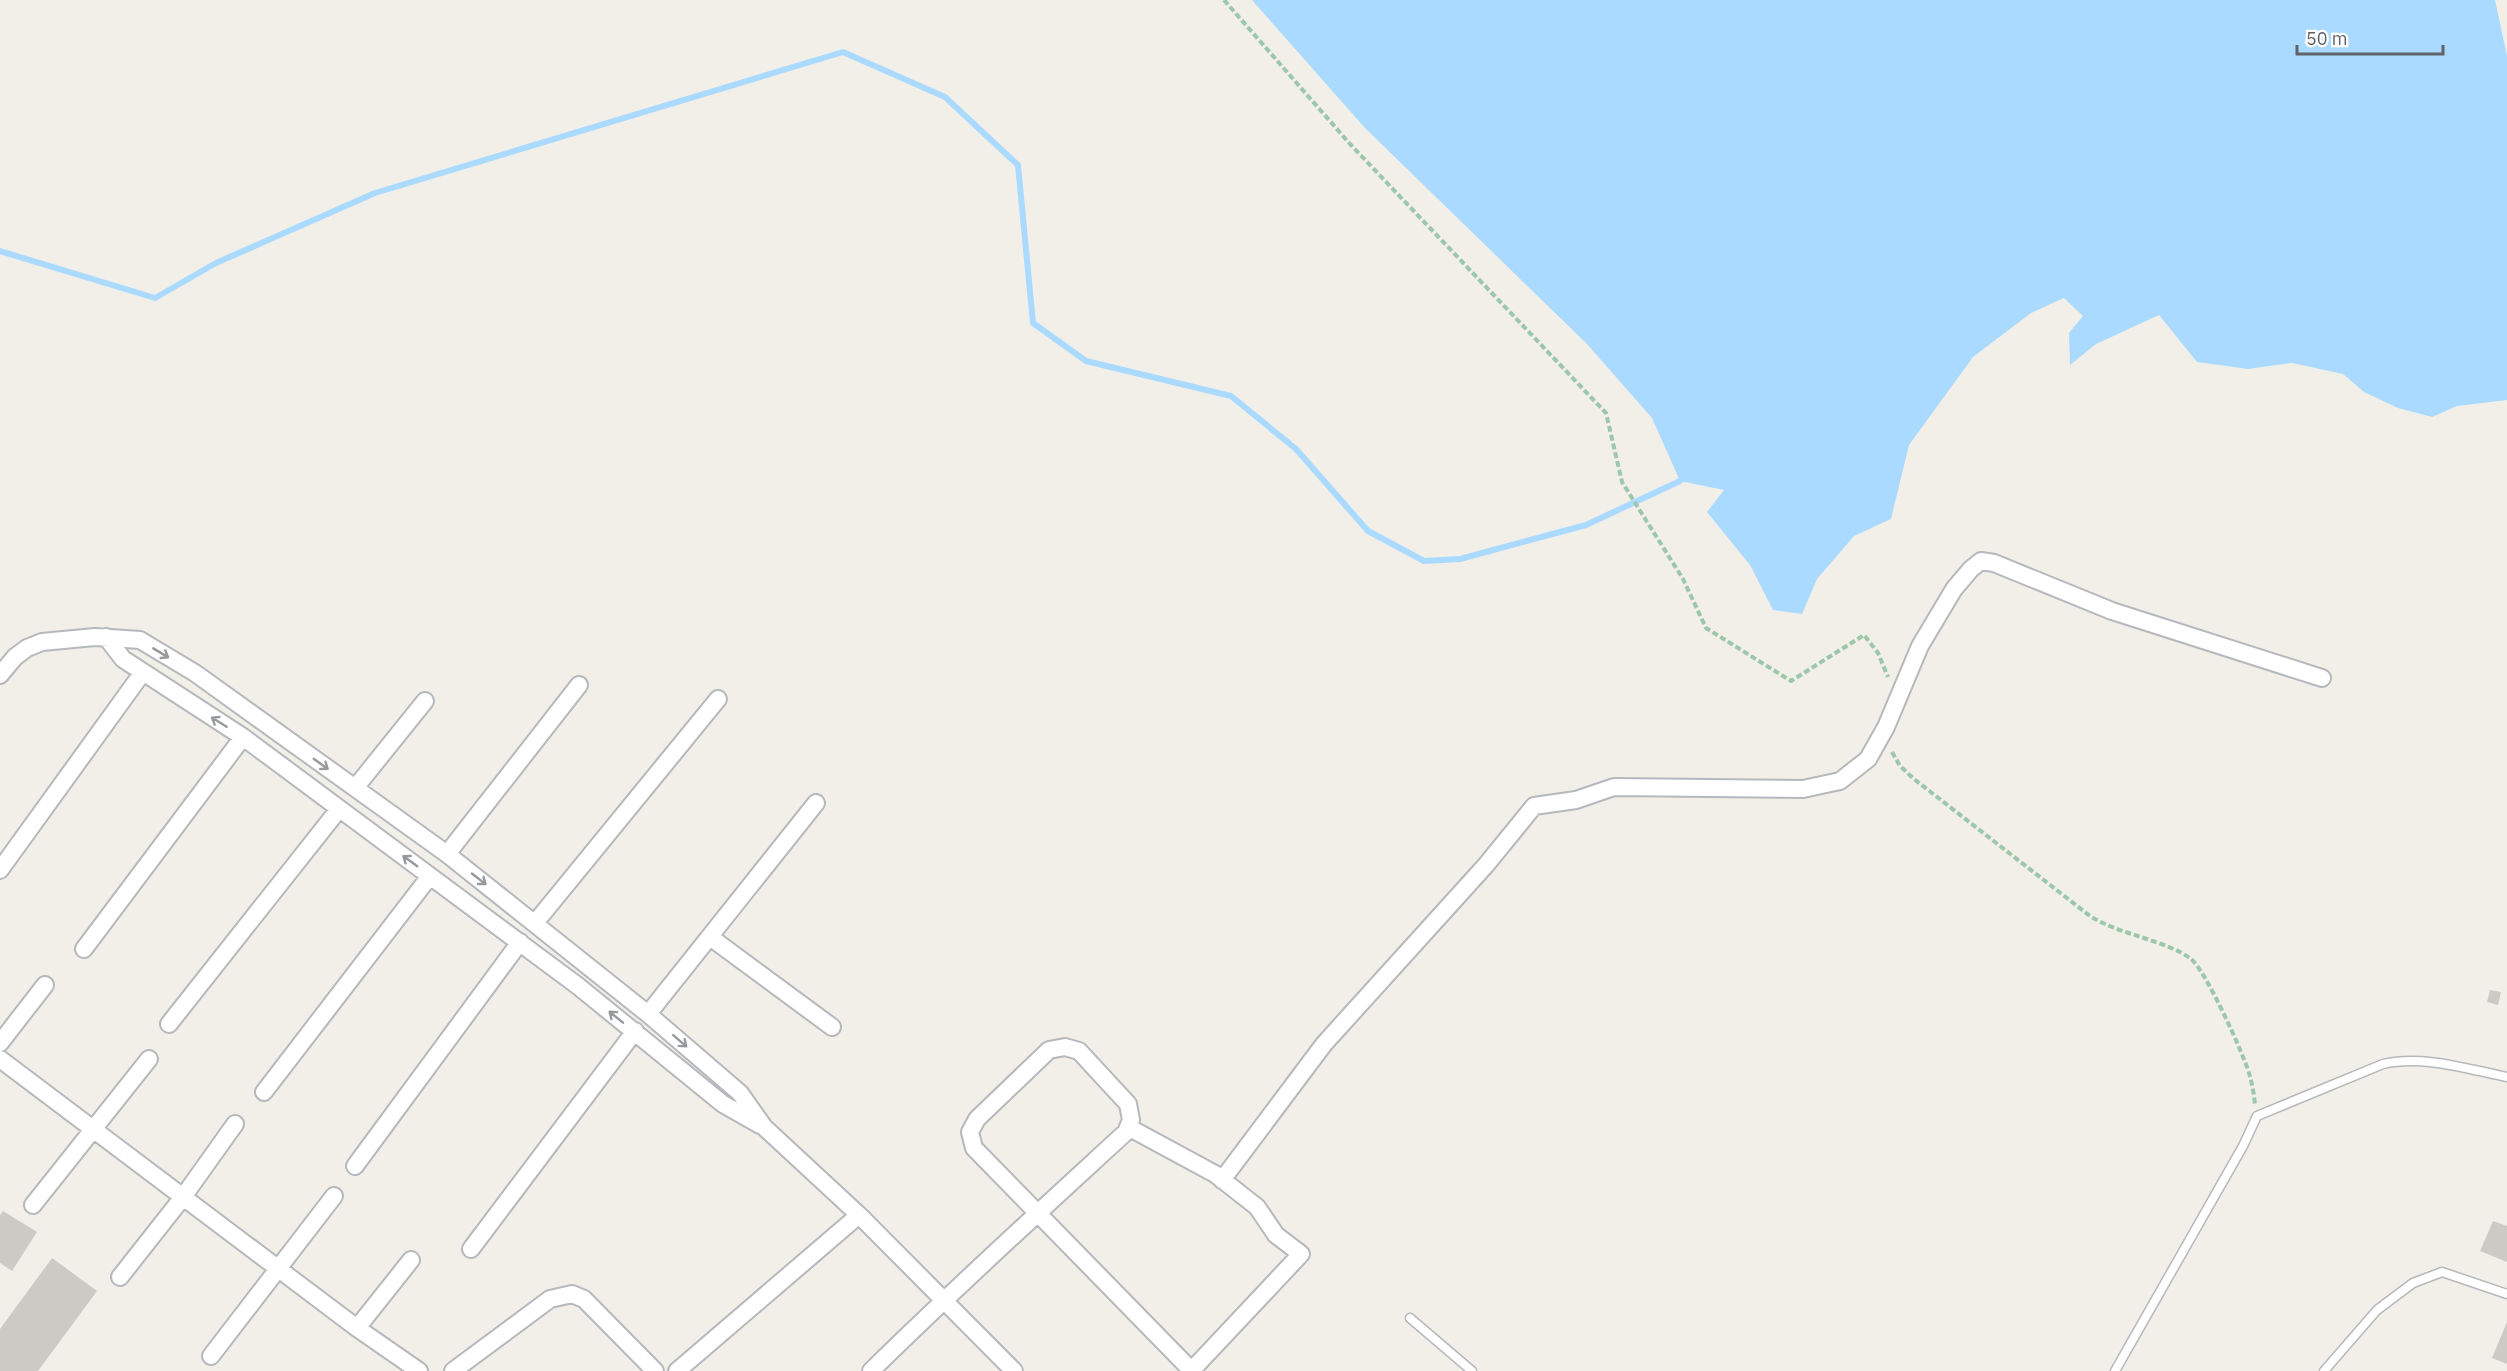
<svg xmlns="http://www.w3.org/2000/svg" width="2507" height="1371" viewBox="0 0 2507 1371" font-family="'IBM Plex Sans',sans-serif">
  <rect width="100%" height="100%" fill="#f1efe8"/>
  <path fill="#aadaff" d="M 1252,0 L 2495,0 L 2507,56 L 2507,400 L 2457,406 L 2432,417 L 2398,408 L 2364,392 L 2343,374 L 2292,363 L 2248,369 L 2197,362 L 2159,315 L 2096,344 L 2070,365 L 2069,333 L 2083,316 L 2064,298 L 2031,313 L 1973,357 L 1909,445 L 1891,519 L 1854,536 L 1817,579 L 1802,614 L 1773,610 L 1750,565 L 1707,512 L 1724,490 L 1680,481 L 1652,418 L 1587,344 L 1365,128 Z"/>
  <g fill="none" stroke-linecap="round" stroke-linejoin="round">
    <path stroke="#aadaff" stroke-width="6" d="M 0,251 L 155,298 L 216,263 L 375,193 L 843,52 L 945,97 L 1018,165 L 1033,323 L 1086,361 L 1231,396 L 1296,449 L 1368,531 L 1424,561 L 1460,559 L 1586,525 L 1680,481"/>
  </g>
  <path fill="#cccac5" d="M 2490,990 L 2501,992 L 2498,1005 L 2487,1002 Z
    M 3,1211 L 37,1232 L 12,1271 L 0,1263 L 0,1215 Z
    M 2493,1221 L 2507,1226 L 2507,1262 L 2480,1251 Z
    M 52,1258 L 97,1291 L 38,1371 L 0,1371 L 0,1329 Z
    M 2507,1322 L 2507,1364 L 2492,1358 Z"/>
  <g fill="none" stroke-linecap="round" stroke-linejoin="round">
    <g stroke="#b5b8bc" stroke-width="11">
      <path id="service" d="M 1410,1318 L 1472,1371
        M 2115,1371 L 2243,1146 L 2257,1116 L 2383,1064 C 2424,1055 2467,1069 2507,1077
        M 2324,1371 L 2377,1310 L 2413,1283 L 2442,1272 L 2507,1294"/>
    </g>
    <g stroke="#b5b8bc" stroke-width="20">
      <path id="minor" d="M 106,637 L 123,659 L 243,737 L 578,986 L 723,1104 L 760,1125
        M 0,675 L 15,657 L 27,648 L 42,642 L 95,637 L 140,640 L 195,673 L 447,854 L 648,1014 L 740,1093 L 764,1127 L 859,1215 L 1014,1371
        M 355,788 L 425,701
        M 447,854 L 579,685
        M 0,870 L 143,672
        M 535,923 L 718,699
        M 710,937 L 832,1027
        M 84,949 L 243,737
        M 648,1014 L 816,803
        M 169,1024 L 339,809
        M 0,1043 L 45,985
        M 0,1059 L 357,1328 L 419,1371
        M 264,1092 L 430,876
        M 1128,1127 L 1215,1174 L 1257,1207 L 1276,1235 L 1301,1254 L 1191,1371
        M 355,1166 L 520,942
        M 1222,1180 L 1324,1044 L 1486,865 L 1534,806 L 1576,800 L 1614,787 L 1803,789 L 1840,781 L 1868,759 L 1886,727 L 1920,646 L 1954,589 L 1971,569 L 1981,561 L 1994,563 L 2112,611 L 2322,678
        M 33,1205 L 149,1059
        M 471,1249 L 635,1031
        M 120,1277 L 183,1197 L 235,1124
        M 357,1328 L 411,1260
        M 211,1356 L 334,1196
        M 453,1371 L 550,1299 L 572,1294 L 584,1299 L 655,1371
        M 677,1371 L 859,1215
        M 871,1371 C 954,1289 1040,1211 1126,1132 L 1131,1120 L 1128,1104 L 1079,1051 L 1065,1047 L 1049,1050 L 977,1119 L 970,1132 L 974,1148 L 1192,1371"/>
    </g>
    <path stroke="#9cc7a9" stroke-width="4" stroke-dasharray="6 3" stroke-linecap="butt" d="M 1224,0 L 1350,144 L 1606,413 L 1622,482 L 1683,579 L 1706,628 L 1791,681 L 1864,635 L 1878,653 L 1888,677
      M 1892,752 L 1900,766 L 1914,779 L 2090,916 C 2120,935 2166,940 2191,959 C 2206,971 2243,1053 2249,1073 C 2252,1083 2254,1094 2255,1105"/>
    <use href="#service" stroke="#fff" stroke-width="8"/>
    <use href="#minor" stroke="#fff" stroke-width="16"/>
  </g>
  <defs><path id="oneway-shaft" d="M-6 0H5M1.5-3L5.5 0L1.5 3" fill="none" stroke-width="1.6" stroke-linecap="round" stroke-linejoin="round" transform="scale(1.5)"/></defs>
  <g stroke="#979a9d">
    <use href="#oneway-shaft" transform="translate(161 653) rotate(31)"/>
    <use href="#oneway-shaft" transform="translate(219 722) rotate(-148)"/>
    <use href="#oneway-shaft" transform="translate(321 764) rotate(36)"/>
    <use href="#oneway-shaft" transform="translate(410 861) rotate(-144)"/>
    <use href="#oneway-shaft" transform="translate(479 879) rotate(38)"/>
    <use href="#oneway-shaft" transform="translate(616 1017) rotate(-141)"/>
    <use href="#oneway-shaft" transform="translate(680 1041) rotate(41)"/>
  </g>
  <path d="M2297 45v9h146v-9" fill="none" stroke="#5f6368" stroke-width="3"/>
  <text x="2306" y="45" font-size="18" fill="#5f6368" stroke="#ffffff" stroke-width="4.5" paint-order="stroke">50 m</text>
</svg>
